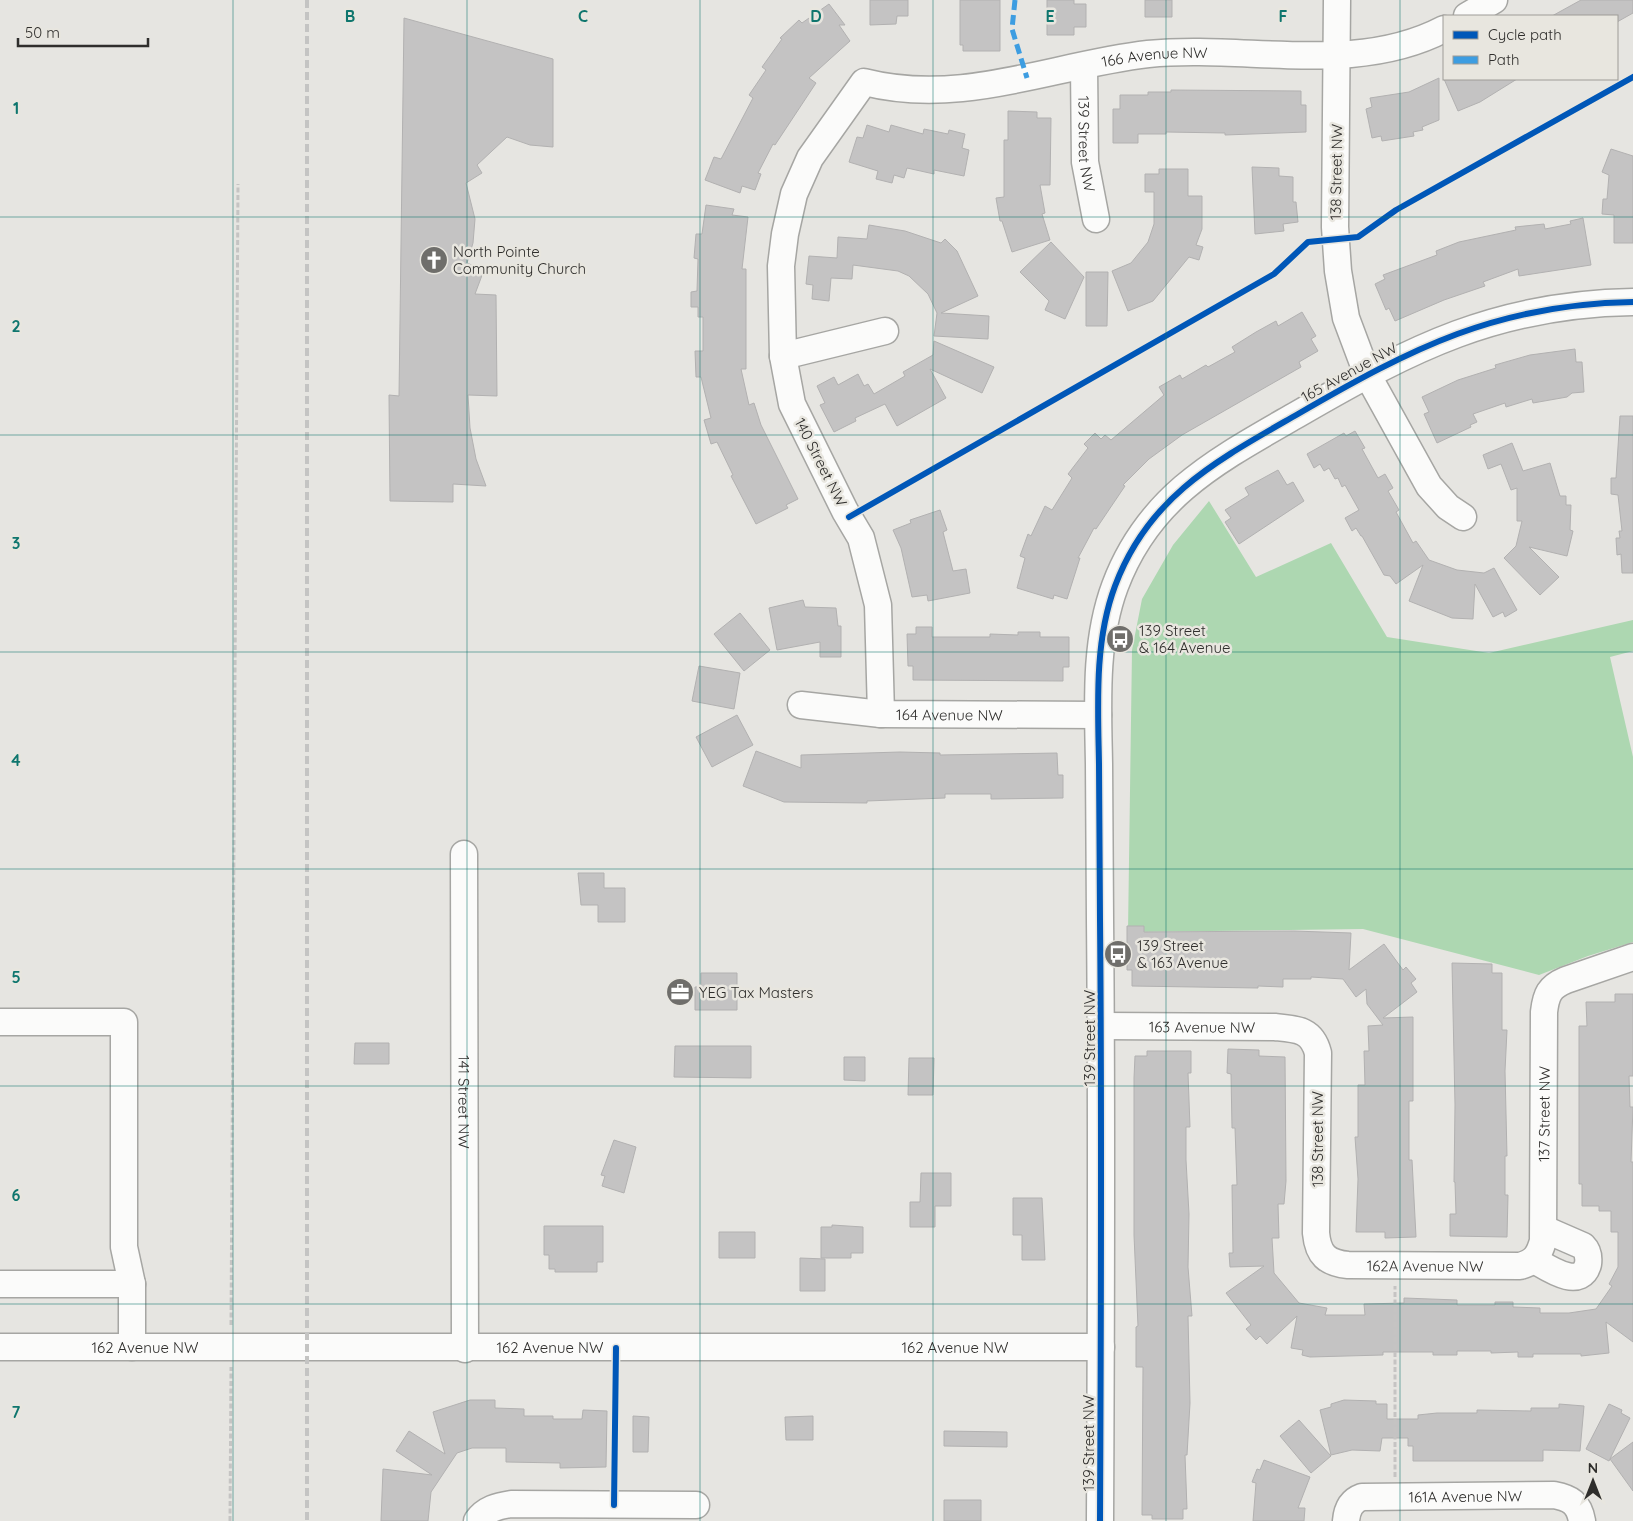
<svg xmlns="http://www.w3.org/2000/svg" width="1633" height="1521" viewBox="0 0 1633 1521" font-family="Quicksand,sans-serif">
  <rect width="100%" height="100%" fill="#e6e5e1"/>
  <path fill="#add7b1" d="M 1209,501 L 1256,577 L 1331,543 L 1387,637 L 1489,653 L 1633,620 L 1633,651 L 1610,657 L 1633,757 L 1633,942 L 1588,956 L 1539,975 L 1363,929 L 1128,932 L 1132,650 L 1142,599 L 1173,545 Z"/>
  <path fill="#c4c3c3" stroke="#b2b1b1" d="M 870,0 L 908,0 L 908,16 L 897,16 L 896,24 L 870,25 Z
    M 960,0 L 1000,0 L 1000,51 L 963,51 L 963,45 L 960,45 Z
    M 1047,0 L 1074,0 L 1074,4 L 1086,4 L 1086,27 L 1074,27 L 1074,35 L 1047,35 Z
    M 1145,0 L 1172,0 L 1172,17 L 1145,17 Z
    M 1581,0 L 1633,0 L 1633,13 L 1617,22 L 1617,16 L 1552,16 Z
    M 829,4 L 845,25 L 839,25 L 850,41 L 809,78 L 816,83 L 775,145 L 773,144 L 758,173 L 761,174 L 755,190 L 742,186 L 740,193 L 705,180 L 714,157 L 721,159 L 753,98 L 749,95 L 766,70 L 762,67 L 782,39 L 780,38 L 799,20 L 802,23 Z
    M 404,18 L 553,59 L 553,147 L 530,145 L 507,137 L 477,165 L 482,173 L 466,183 L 475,219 L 473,243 L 467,263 L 484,270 L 475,294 L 496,295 L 497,396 L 468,395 L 470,428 L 476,459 L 486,486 L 453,484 L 453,502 L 390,501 L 389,395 L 399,396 Z
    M 1439,78 L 1439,120 L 1422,127 L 1423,130 L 1413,132 L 1414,136 L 1382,141 L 1381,136 L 1372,138 L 1366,109 L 1372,107 L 1370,98 L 1409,92 Z
    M 1444,79 L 1517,79 L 1480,102 L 1458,111 Z
    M 1171,90 L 1301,91 L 1301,105 L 1306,105 L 1306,132 L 1225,135 L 1225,133 L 1166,132 L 1166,134 L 1138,134 L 1138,143 L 1113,143 L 1113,109 L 1120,109 L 1120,95 L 1148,95 L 1148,92 L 1171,92 Z
    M 1008,111 L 1037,112 L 1037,118 L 1051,118 L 1050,185 L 1040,185 L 1045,213 L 1042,214 L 1050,240 L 1012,252 L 1002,221 L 1000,221 L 996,198 L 1004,197 L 1004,140 L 1008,140 Z
    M 867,125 L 889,132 L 891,125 L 923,134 L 924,129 L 948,134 L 949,130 L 965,134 L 962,148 L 969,150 L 964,176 L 934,170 L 934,174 L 907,168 L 904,178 L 894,175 L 892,183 L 876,179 L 878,171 L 849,162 L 857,137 L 863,138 Z
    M 1611,149 L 1633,156 L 1633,243 L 1614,243 L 1614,215 L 1602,214 L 1603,199 L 1607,199 L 1609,175 L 1602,172 Z
    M 1252,167 L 1279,168 L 1279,176 L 1293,177 L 1293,202 L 1296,202 L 1298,222 L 1283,224 L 1284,231 L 1255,234 Z
    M 1159,169 L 1188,169 L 1188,196 L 1202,196 L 1202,229 L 1196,245 L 1203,247 L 1199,260 L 1189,257 L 1153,301 L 1128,311 L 1112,271 L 1131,263 L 1148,242 L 1154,224 L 1154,192 L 1145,192 L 1145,174 L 1159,174 Z
    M 706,205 L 734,209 L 732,215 L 748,217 L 742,269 L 746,269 L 746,369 L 741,369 L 749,405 L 754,403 L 761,425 L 798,499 L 786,505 L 788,508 L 756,524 L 731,476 L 733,475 L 717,442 L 711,444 L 704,420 L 711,418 L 701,377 L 696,377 L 695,351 L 703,351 L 703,317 L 698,317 L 698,307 L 691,307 L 691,292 L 697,291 L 698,259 L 694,258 L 696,234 L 702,234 Z
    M 1583,218 L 1591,265 L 1519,276 L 1518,269 L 1483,282 L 1485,286 L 1444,300 L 1395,321 L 1389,308 L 1386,310 L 1375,284 L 1385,279 L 1383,275 L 1437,255 L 1436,251 L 1459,242 L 1516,230 L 1515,227 L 1544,224 L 1545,229 L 1571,224 L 1570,221 Z
    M 869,225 L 905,231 L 941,243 L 945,239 L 957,251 L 978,296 L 941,313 L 989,316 L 988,339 L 934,336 L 937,313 L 928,294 L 909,276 L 898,271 L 853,265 L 852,279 L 831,278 L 829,301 L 812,299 L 813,285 L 806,284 L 809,256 L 837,258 L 838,237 L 867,239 Z
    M 1051,242 L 1084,277 L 1065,319 L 1045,310 L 1049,301 L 1020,272 Z
    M 1086,272 L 1108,272 L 1107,326 L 1086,326 Z
    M 1302,312 L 1316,336 L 1311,339 L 1318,351 L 1299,362 L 1301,367 L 1182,435 L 1149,459 L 1123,485 L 1125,486 L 1096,529 L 1094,528 L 1078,558 L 1080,558 L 1067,599 L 1054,595 L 1053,599 L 1017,588 L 1025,558 L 1020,556 L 1028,534 L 1031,536 L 1045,506 L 1052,510 L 1072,478 L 1068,474 L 1088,448 L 1084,444 L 1095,433 L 1101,439 L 1105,435 L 1111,440 L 1164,395 L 1159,387 L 1180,375 L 1182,379 L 1206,365 L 1208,367 L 1235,352 L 1232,347 L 1256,332 L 1276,321 L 1278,326 Z
    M 934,341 L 994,367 L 982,393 L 930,369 L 946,398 L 897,426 L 885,404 L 855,418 L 856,421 L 834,432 L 820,405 L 825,403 L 817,386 L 834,377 L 838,385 L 858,374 L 864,386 L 868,384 L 874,394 L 905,376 L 903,372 L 933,355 Z
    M 1575,349 L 1576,362 L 1582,362 L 1584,392 L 1572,393 L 1567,397 L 1533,403 L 1532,399 L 1506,407 L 1505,403 L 1473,414 L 1477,422 L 1470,425 L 1471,427 L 1437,443 L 1424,414 L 1429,412 L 1422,397 L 1458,380 L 1496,368 L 1495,365 L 1530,355 Z
    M 1620,416 L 1633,416 L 1633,573 L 1622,573 L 1621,554 L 1617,555 L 1616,538 L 1620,538 L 1619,531 L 1622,531 L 1618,495 L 1611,494 L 1611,478 L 1616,478 Z
    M 1355,431 L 1365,448 L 1362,449 L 1378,478 L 1385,474 L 1393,488 L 1388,491 L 1399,510 L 1396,512 L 1413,543 L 1416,541 L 1429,560 L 1457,570 L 1484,573 L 1494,568 L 1517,610 L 1505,617 L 1503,612 L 1493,617 L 1475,584 L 1473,619 L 1452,618 L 1409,601 L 1423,565 L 1396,584 L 1390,576 L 1384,575 L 1362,536 L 1361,536 L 1356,528 L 1352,531 L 1345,518 L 1359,510 L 1345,485 L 1342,487 L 1338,478 L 1335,479 L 1329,468 L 1324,471 L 1320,464 L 1314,468 L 1307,454 L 1344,433 L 1346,436 Z
    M 1512,443 L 1523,471 L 1550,463 L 1560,496 L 1566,496 L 1566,505 L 1571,505 L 1570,530 L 1573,531 L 1567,556 L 1529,547 L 1559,577 L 1540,595 L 1504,558 L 1516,546 L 1522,521 L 1517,521 L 1517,488 L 1511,490 L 1501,464 L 1488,469 L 1483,455 Z
    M 1278,470 L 1287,485 L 1293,482 L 1304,501 L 1239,544 L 1225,522 L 1231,518 L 1225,510 L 1249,495 L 1245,488 Z
    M 940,510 L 947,530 L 943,532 L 953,571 L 966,569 L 970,593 L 928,601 L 927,595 L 912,597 L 901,548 L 893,530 L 911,523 L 910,520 Z
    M 803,600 L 805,607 L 836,608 L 838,626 L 841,626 L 841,657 L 820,657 L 820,642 L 777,650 L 769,608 Z
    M 740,613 L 770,650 L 744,671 L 714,634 Z
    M 916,627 L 932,627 L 932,637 L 990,637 L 990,634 L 1018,635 L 1018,632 L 1040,632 L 1040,637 L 1069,637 L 1069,667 L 1063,667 L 1063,681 L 913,680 L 913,666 L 908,666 L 907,634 L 916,634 Z
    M 699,666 L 740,673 L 734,709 L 692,701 Z
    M 737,715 L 753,745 L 712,767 L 696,737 Z
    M 756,751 L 801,768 L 801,755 L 900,752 L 940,753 L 940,755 L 1057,753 L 1058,775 L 1063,775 L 1063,798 L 991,799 L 991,794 L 945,794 L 945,798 L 867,801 L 867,803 L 784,802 L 743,786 Z
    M 578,873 L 604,873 L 604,888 L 625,888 L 625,922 L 598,922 L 598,905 L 581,905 Z
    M 1127,926 L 1144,926 L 1144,932 L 1294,931 L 1351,933 L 1349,970 L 1384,944 L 1403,970 L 1406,967 L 1416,979 L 1411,983 L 1417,992 L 1383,1018 L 1413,1017 L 1413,1101 L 1409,1101 L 1409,1160 L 1412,1160 L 1416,1237 L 1385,1238 L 1385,1232 L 1356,1232 L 1358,1179 L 1355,1137 L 1358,1137 L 1358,1085 L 1365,1085 L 1364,1051 L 1369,1051 L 1368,1026 L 1383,1025 L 1367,1004 L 1366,989 L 1356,997 L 1343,979 L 1311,977 L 1311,979 L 1283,979 L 1283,987 L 1258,986 L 1258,988 L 1132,986 L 1132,970 L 1127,970 Z
    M 1452,963 L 1492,964 L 1492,973 L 1502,973 L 1502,1030 L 1507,1030 L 1505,1071 L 1507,1156 L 1505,1156 L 1505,1195 L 1508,1195 L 1507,1237 L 1450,1236 L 1450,1214 L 1456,1214 L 1455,1182 L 1454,1182 L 1455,1105 Z
    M 701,973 L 737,973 L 737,1010 L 695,1010 L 695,987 L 701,987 Z
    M 1615,994 L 1633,994 L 1633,1076 L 1629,1076 L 1630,1107 L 1633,1107 L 1631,1162 L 1633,1162 L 1633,1342 L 1606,1322 L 1609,1353 L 1581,1356 L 1581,1354 L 1533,1354 L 1533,1357 L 1518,1357 L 1518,1352 L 1491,1353 L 1491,1351 L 1457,1351 L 1457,1355 L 1433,1355 L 1433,1352 L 1383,1352 L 1383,1355 L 1310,1357 L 1302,1355 L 1303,1350 L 1291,1348 L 1297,1316 L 1267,1344 L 1260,1336 L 1256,1340 L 1246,1329 L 1251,1325 L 1226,1293 L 1264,1266 L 1230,1267 L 1229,1253 L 1233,1253 L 1232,1185 L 1237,1185 L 1235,1128 L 1232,1128 L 1231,1074 L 1227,1073 L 1228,1049 L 1259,1050 L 1259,1056 L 1285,1057 L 1286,1181 L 1284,1204 L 1278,1204 L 1279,1238 L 1272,1238 L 1274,1273 L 1299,1303 L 1327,1308 L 1325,1315 L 1365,1315 L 1364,1304 L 1404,1303 L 1404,1298 L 1457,1300 L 1457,1305 L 1495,1305 L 1495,1302 L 1513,1302 L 1513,1307 L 1540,1308 L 1540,1313 L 1569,1313 L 1596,1309 L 1612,1286 L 1609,1284 L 1618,1267 L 1618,1232 L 1611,1232 L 1611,1211 L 1599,1211 L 1599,1206 L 1582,1206 L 1582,1184 L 1579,1184 L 1579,1026 L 1587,1026 L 1586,1002 L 1615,1002 Z
    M 355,1043 L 389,1043 L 389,1064 L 354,1064 Z
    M 675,1046 L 751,1046 L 751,1078 L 674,1077 Z
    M 1147,1051 L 1191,1051 L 1191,1073 L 1188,1073 L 1190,1127 L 1186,1127 L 1186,1160 L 1189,1214 L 1188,1267 L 1192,1316 L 1188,1316 L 1190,1403 L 1187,1455 L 1185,1455 L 1187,1509 L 1183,1509 L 1183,1519 L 1152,1519 L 1152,1515 L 1142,1515 L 1143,1367 L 1136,1367 L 1136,1327 L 1138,1326 L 1134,1235 L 1134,1078 L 1135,1056 L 1147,1056 Z
    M 844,1057 L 865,1057 L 865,1081 L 844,1080 Z
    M 909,1058 L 934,1058 L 933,1095 L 908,1095 Z
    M 614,1140 L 636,1147 L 624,1193 L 602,1186 L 605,1176 L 601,1175 Z
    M 921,1173 L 951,1173 L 951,1206 L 935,1206 L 935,1227 L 910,1227 L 910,1202 L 920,1202 Z
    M 1013,1198 L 1042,1198 L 1045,1260 L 1022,1260 L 1022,1235 L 1013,1235 Z
    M 832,1225 L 863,1227 L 863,1253 L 851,1253 L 851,1258 L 821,1258 L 821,1227 L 832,1227 Z
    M 544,1226 L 603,1226 L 603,1262 L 597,1262 L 597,1272 L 555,1272 L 555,1269 L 549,1269 L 549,1255 L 544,1255 Z
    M 719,1232 L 755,1232 L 755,1258 L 719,1258 Z
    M 800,1258 L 825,1259 L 825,1291 L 800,1291 Z
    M 470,1400 L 495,1400 L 495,1408 L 524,1409 L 524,1416 L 553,1416 L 553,1419 L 582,1419 L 583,1410 L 607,1411 L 606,1467 L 560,1468 L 560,1463 L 506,1462 L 506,1448 L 472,1448 L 457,1453 L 431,1492 L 428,1521 L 381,1521 L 383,1469 L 432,1475 L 396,1451 L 409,1431 L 445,1454 L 433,1412 Z
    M 1344,1400 L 1376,1401 L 1376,1404 L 1387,1404 L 1387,1419 L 1418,1419 L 1418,1415 L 1437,1413 L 1477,1413 L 1477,1410 L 1531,1411 L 1531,1408 L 1559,1408 L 1559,1404 L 1584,1406 L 1580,1451 L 1543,1450 L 1543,1461 L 1413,1461 L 1413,1446 L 1408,1446 L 1408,1438 L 1382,1438 L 1380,1451 L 1352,1450 L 1331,1455 L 1320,1410 L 1331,1407 L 1331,1404 Z
    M 1609,1404 L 1622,1410 L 1621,1413 L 1630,1418 L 1609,1461 L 1586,1449 Z
    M 633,1416 L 649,1417 L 648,1452 L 633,1452 Z
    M 813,1416 L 813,1440 L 786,1440 L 785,1417 Z
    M 1299,1420 L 1331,1456 L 1311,1473 L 1280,1436 Z
    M 944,1431 L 1007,1432 L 1007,1447 L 944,1446 Z
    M 1633,1442 L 1633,1491 L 1610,1459 Z
    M 1264,1460 L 1310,1477 L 1298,1508 L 1305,1508 L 1304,1521 L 1253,1521 L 1256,1483 L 1252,1482 L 1257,1469 L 1260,1470 Z
    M 944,1500 L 981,1500 L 981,1521 L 944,1521 Z"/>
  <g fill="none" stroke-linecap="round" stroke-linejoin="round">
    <g stroke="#a6a6a3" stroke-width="29">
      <g id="minor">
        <path d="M 1337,0 L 1335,227 L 1338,271 L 1346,318 L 1367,374 L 1429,486 L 1448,507 L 1463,517"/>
        <path d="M 1467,16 L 1494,0"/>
        <path id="s1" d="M 1084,66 L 1085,162 L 1096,219"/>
        <path d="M 783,356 L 885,331"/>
        <path id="s2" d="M 801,705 L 881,714 L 1098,715"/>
        <path id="s3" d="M 881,714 L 878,605 L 861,538 L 845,511 L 792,404 L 783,356 L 781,266 L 785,234 L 794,194 L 810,158 L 864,82 C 962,107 1052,65 1148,54 C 1245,44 1354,76 1444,29"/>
        <path id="s4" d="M 464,854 L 465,1349"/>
        <path d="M 0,1022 L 124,1022 L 124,1247 L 132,1284"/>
        <path id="s5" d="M 1102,1026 L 1275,1027 C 1296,1029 1312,1029 1318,1053 L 1316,1233 C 1318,1255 1327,1263 1348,1265 L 1520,1266 C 1535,1262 1539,1255 1543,1241 L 1544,1012 C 1546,995 1549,987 1566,980 L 1633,957"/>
        <path d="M 1534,1260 C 1548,1268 1581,1291 1588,1264 C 1589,1257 1588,1251 1583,1246 L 1544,1229"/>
        <path d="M 0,1284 L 132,1284 L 132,1347"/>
        <path id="s6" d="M 0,1347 L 1101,1347"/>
        <path d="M 477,1521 C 485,1509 498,1506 511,1504 L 696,1505"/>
        <path d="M 1100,1521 C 1101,1321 1102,1120 1100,920 C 1100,868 1099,816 1099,764 C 1098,706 1094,642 1115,586 C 1149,495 1218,460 1298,414 C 1412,348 1497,304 1633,302"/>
        <path id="s7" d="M 1346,1521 C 1347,1509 1351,1501 1362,1497 L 1554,1495 C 1570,1498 1579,1503 1582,1521"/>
      </g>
    </g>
    <path stroke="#c5c4c3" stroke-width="3" stroke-dasharray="5 2.5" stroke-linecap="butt" d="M 231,1325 L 238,184
      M 1395,1477 L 1395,1286
      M 230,1521 L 231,1367"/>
    <use href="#minor" stroke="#fbfbfa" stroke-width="26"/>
    <path stroke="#c4c4c3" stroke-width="4" stroke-dasharray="8 4" stroke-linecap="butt" d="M 307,0 L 307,1521"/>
    <path stroke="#3d9de1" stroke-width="5" stroke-dasharray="10 5" stroke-linecap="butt" d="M 1015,0 L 1012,29 L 1027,78"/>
    <g stroke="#e8e6df" stroke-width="9">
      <path id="cycleway" d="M 849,517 L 1274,274 L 1308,242 L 1358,237 L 1396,210 L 1633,77
        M 614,1505 L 616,1348
        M 1100,1521 C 1101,1321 1102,1120 1100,920 C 1100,868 1099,816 1099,764 C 1098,706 1094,642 1115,586 C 1149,495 1218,460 1298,414 C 1412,348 1497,304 1633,302"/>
    </g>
    <use href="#cycleway" stroke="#0057b8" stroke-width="6"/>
  </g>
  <path fill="none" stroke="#0f766e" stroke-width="1" stroke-opacity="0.55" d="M 233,0 L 233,1521M 467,0 L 467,1521M 700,0 L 700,1521M 933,0 L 933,1521M 1166,0 L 1166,1521M 1400,0 L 1400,1521M 0,217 L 1633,217M 0,435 L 1633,435M 0,652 L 1633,652M 0,869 L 1633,869M 0,1086 L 1633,1086M 0,1304 L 1633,1304"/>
  <defs>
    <g id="church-disc" transform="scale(1.4375)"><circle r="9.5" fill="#6f6e6b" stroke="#e8e6df"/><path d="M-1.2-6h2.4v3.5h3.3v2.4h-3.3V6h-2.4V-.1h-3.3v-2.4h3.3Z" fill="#fff"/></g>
    <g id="bus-disc" transform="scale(1.4375)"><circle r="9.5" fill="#6f6e6b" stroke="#e8e6df"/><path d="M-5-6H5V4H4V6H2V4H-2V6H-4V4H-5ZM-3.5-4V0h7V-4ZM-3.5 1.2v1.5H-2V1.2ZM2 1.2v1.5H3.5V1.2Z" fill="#fff"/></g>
    <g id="office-disc" transform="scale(1.4375)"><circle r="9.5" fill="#6f6e6b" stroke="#e8e6df"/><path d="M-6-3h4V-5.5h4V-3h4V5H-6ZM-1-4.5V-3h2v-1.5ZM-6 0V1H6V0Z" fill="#fff"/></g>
  </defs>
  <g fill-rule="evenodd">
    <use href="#church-disc" x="434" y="260"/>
    <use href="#bus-disc" x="1120" y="639"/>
    <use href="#bus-disc" x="1118" y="954"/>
    <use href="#office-disc" x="680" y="992"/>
  </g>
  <g text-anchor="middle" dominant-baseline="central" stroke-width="5" stroke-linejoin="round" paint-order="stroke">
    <g font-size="15" fill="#2f2e2c" stroke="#e8e6df">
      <text stroke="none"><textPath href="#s3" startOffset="968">166 Avenue NW</textPath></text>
      <text stroke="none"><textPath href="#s1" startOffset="78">139 Street NW</textPath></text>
      <text transform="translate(1336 172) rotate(-89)">138 Street NW</text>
      <text transform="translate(1349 372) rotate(-29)">165 Avenue NW</text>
      <text transform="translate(821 462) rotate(63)">140 Street NW</text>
      <text stroke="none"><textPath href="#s2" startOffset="149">164 Avenue NW</textPath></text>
      <text stroke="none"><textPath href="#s5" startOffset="100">163 Avenue NW</textPath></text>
      <text transform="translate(1089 1038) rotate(-90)">139 Street NW</text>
      <text stroke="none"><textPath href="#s4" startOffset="248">141 Street NW</textPath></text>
      <text stroke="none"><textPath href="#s5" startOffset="794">137 Street NW</textPath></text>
      <text transform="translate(1317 1139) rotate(-90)">138 Street NW</text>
      <text stroke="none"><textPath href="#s5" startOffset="536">162A Avenue NW</textPath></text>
      <text stroke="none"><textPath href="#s6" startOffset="145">162 Avenue NW</textPath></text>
      <text stroke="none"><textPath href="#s6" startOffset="550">162 Avenue NW</textPath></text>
      <text stroke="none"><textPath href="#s6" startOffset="955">162 Avenue NW</textPath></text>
      <text transform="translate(1088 1443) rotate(-90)">139 Street NW</text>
      <text stroke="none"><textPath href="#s7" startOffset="134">161A Avenue NW</textPath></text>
    </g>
    <g font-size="15" fill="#2f2e2c" stroke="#e8e6df" text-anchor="start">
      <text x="453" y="251">North Pointe<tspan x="453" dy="17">Community Church</tspan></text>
      <text x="1139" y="630">139 Street<tspan x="1139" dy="17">&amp; 164 Avenue</tspan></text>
      <text x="1137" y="945">139 Street<tspan x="1137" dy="17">&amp; 163 Avenue</tspan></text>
      <text x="699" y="992">YEG Tax Masters</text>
    </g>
  </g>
  <g font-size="16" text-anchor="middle" font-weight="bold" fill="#0f766e" stroke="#e8e6df" stroke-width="5" stroke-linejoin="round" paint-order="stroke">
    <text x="350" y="22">B</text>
    <text x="583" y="22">C</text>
    <text x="816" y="22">D</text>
    <text x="1050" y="22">E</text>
    <text x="1283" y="22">F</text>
    <text x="16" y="114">1</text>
    <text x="16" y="332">2</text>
    <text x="16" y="549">3</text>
    <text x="16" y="766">4</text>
    <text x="16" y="983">5</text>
    <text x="16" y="1201">6</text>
    <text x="16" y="1418">7</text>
  </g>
  <rect x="1443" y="15" width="175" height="65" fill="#e8e6df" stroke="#9e9c97"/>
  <rect x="1453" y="31" width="25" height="8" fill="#0057b8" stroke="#9e9c97"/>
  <text x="1488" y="40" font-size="15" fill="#2f2e2c">Cycle path</text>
  <rect x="1453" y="56" width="25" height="8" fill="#3d9de1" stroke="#9e9c97"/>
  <text x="1488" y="65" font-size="15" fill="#2f2e2c">Path</text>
  <g transform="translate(1593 1481)" stroke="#e8e6df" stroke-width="4" paint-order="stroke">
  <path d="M0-4L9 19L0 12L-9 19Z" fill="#2f2e2c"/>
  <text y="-8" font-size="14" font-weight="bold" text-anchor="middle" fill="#2f2e2c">N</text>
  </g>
  <path d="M18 38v8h130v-8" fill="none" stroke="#2f2e2c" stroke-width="2.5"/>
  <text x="25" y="38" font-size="15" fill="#2f2e2c" stroke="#e8e6df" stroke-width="4" paint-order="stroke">50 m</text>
</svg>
